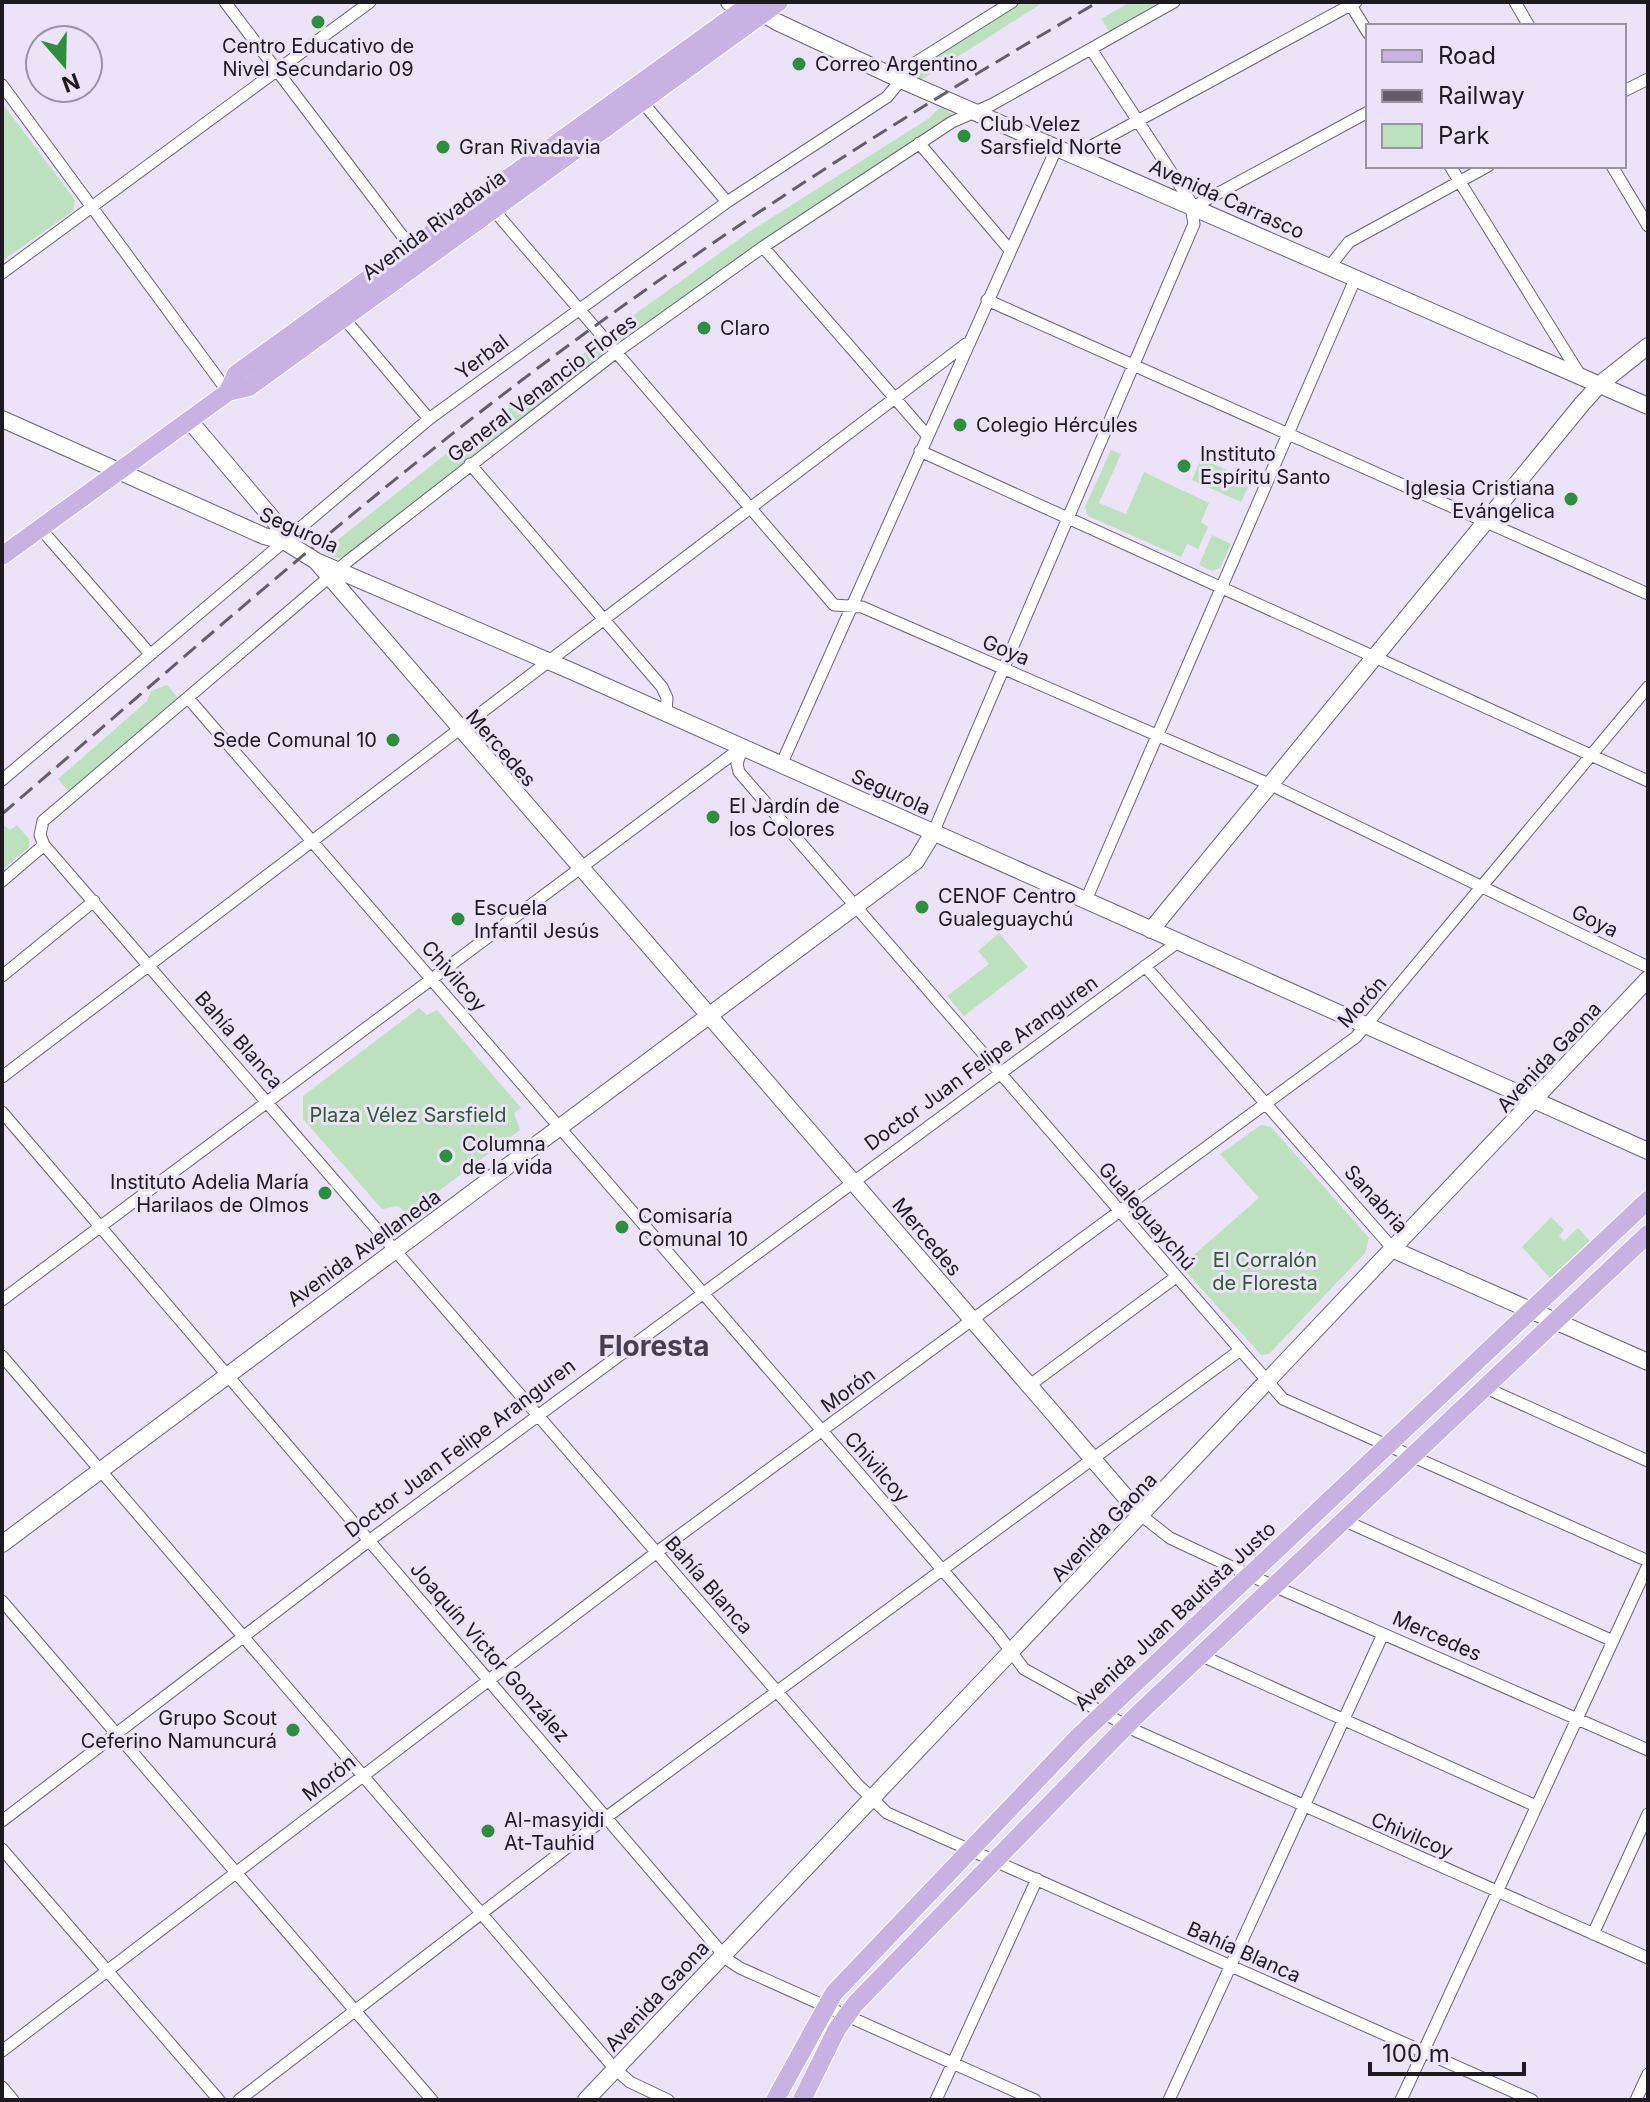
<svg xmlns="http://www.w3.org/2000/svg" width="1650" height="2102" viewBox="0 0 1650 2102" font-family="Inter,sans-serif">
  <rect width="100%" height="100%" fill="#ece3f8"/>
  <path fill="#bde0bf" d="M 1022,2 L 1044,2 L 921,80 L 917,76 L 920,65 Z
    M 1130,2 L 1164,2 L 1110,32 L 1101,19 Z
    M 2,103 L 75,200 L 73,211 L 2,261 Z
    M 940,107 L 954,115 L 751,249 L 621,341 L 616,343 L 609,333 L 749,232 L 928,119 Z
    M 594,346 L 602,356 L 353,553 L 340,559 L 326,554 L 337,546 L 335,542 L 461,442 Z
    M 1111,450 L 1121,454 L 1099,503 L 1126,514 L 1144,472 L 1209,503 L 1201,522 L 1208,527 L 1198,549 L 1187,544 L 1181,557 L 1088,516 L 1085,507 Z
    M 1201,459 L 1251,480 L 1241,502 L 1192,480 Z
    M 1212,535 L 1231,544 L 1220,568 L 1212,571 L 1199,565 Z
    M 167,685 L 179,699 L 69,792 L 58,779 L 147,701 L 151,691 Z
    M 17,825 L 29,839 L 29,847 L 2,870 L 2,828 L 5,826 L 10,830 Z
    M 999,933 L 1028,967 L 964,1016 L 947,996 L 989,964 L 978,951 Z
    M 419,1008 L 427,1015 L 437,1010 L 521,1108 L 514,1113 L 520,1130 L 408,1214 L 398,1206 L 382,1209 L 303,1119 L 303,1096 Z
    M 1261,1125 L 1271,1127 L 1369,1238 L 1365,1253 L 1269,1354 L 1261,1355 L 1181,1266 L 1259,1198 L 1220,1154 Z
    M 1551,1217 L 1564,1230 L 1559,1236 L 1564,1241 L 1578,1228 L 1590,1241 L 1550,1278 L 1522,1247 Z"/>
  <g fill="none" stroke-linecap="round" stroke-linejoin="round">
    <g stroke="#6a6375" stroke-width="13">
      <path id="street" d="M 225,2 L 413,250
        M 1174,2 L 993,104 L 952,122 L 763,247 L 615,353 L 348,561 L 43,821 L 40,835 L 44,845 L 857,1784 L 887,1813 L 1532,2100
        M 1349,2 L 1368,33
        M 1515,2 L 1529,26
        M 2,85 L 228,392
        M 1624,91 L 1648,79
        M 638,97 L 727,202
        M 919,143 L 1009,249
        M 1075,155 L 1356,2
        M 1450,166 L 1580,375
        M 1612,166 L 1648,226
        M 491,207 L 834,605 L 862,607 L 1269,784 L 1648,967
        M 1193,207 L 1368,112
        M 763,247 L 926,434
        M 1330,266 L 1349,242 L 1488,166
        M 2,273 L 370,2
        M 987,300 L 1648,594
        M 342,316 L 429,419
        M 920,451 L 1648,781
        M 470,464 L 662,687 L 667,698 L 666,713
        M 40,528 L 150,654
        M 188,698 L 997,1633 L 1024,1669 L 1136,1731 L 1648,1958
        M 742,748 L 737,764 L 739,772 L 1283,1399 L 1648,1561
        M 781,765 L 1057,147
        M 2,780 L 429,419 L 727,202 L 887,97 L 915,63 L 1012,2
        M 933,833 L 1194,224 L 1190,201 L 1091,49
        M 2,881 L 44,845
        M 1086,900 L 1356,277
        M 1145,966 L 1394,1250
        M 2,976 L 94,901
        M 2,1077 L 966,344
        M 2,1112 L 728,1960 L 740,1968 L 1035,2100
        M 2,1300 L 741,748
        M 2,1356 L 615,2069 L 630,2082 L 668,2100
        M 1030,1385 L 1176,1277
        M 1486,1388 L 1648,1461
        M 1142,1516 L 1170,1538 L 1251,1576 L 1648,1750
        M 1343,1520 L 1613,1641
        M 2,1601 L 432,2100
        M 1200,1655 L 1536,1806
        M 2,1821 L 370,1540 L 1178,942
        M 2,1849 L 219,2100
        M 1593,1934 L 1648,1814
        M 2,2051 L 657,1552 L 1356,1037 L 1648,687
        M 2,2087 L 13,2100
        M 239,2100 L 608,1816 L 1239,1351
        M 936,2100 L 1037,1879
        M 1169,2100 L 1383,1634
        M 1401,2100 L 1648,1565
        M 1636,2100 L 1648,2074"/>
    </g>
    <g stroke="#6a6375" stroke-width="18">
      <path id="secondary" d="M 729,2 L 749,5 L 777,22 L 901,80 L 1648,406
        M 2,419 L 264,536 L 284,541 L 316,561 L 576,673 L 1648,1151
        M 189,420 L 277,524 L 284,541
        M 316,561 L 1142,1516
        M 1151,930 L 1582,404 L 1600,384 L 1648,346
        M 1394,1250 L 1648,1362
        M 2,1544 L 916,861 L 933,833
        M 586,2100 L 1648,979"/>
    </g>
    <g stroke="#fff" stroke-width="20">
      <path id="primary" d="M 228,392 L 236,374 L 753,2
        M 2,556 L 228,392 L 249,387 L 779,2
        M 775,2100 L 834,1993 L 1078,1737 L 1648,1200
        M 802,2100 L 837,2029 L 855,2004 L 1136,1716 L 1648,1234"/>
    </g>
    <use href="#street" stroke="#fff" stroke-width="11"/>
    <use href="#secondary" stroke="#fff" stroke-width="16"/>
    <use href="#primary" stroke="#c7b2e3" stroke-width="18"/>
    <path stroke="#635e6a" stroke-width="3" stroke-dasharray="16 8" stroke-linecap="butt" d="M 2,814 C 172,668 340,518 518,383 C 703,243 898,118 1098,2"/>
  </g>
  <g fill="#2f8d40" stroke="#ece3f8" stroke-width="3">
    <circle cx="318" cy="22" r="8"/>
    <circle cx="799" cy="64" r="8"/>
    <circle cx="964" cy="136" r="8"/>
    <circle cx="443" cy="147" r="8"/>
    <circle cx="704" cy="328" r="8"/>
    <circle cx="960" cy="425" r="8"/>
    <circle cx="1184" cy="466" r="8"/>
    <circle cx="1571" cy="499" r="8"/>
    <circle cx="393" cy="740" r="8"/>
    <circle cx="713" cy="817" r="8"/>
    <circle cx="922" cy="907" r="8"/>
    <circle cx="458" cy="919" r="8"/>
    <circle cx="446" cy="1156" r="8"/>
    <circle cx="325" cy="1193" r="8"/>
    <circle cx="622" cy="1227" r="8"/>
    <circle cx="293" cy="1730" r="8"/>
    <circle cx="488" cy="1831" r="8"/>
  </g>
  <g text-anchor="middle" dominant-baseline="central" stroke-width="6" stroke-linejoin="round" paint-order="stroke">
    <g font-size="20" fill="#1d1a21" stroke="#ece3f8" text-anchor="start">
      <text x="318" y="46" text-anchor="middle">Centro Educativo de<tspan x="318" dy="23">Nivel Secundario 09</tspan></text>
      <text x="815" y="64">Correo Argentino</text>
      <text x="980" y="124">Club Velez<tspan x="980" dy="23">Sarsfield Norte</tspan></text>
      <text x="459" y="147">Gran Rivadavia</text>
      <text x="720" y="328">Claro</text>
      <text x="976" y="425">Colegio Hércules</text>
      <text x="1200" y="454">Instituto<tspan x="1200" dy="23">Espíritu Santo</tspan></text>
      <text x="1555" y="488" text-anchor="end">Iglesia Cristiana<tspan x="1555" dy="23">Evángelica</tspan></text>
      <text x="377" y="740" text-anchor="end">Sede Comunal 10</text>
      <text x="729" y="806">El Jardín de<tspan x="729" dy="23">los Colores</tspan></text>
      <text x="938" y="896">CENOF Centro<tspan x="938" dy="23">Gualeguaychú</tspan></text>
      <text x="474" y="908">Escuela<tspan x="474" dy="23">Infantil Jesús</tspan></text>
      <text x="462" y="1144">Columna<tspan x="462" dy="23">de la vida</tspan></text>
      <text x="309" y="1182" text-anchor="end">Instituto Adelia María<tspan x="309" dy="23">Harilaos de Olmos</tspan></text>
      <text x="638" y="1216">Comisaría<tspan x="638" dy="23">Comunal 10</tspan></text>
      <text x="277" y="1718" text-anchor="end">Grupo Scout<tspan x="277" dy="23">Ceferino Namuncurá</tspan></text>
      <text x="504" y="1820">Al-masyidi<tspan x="504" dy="23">At-Tauhid</tspan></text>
    </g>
    <g font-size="20" fill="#1d1a21" stroke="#ece3f8">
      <text transform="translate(1227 199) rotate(24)">Avenida Carrasco</text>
      <text transform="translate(434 225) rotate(-36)">Avenida Rivadavia</text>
      <text transform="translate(482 357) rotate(-37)">Yerbal</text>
      <text transform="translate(542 388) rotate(-37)">General Venancio Flores</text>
      <text transform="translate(299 530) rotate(24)">Segurola</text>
      <text transform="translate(1006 650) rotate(23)">Goya</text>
      <text transform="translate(501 748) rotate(49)">Mercedes</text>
      <text transform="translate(891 792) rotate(24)">Segurola</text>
      <text transform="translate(1595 921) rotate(26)">Goya</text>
      <text transform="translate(454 976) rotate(49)">Chivilcoy</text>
      <text transform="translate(1362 1002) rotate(-48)">Morón</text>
      <text transform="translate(239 1040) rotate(49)">Bahía Blanca</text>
      <text transform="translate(1549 1057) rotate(-47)">Avenida Gaona</text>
      <text transform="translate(981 1063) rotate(-36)">Doctor Juan Felipe Aranguren</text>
      <text transform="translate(1376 1199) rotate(48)">Sanabria</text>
      <text transform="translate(1147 1216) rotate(49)">Gualeguaychú</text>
      <text transform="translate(927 1237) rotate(50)">Mercedes</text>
      <text transform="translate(364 1248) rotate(-36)">Avenida Avellaneda</text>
      <text transform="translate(848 1390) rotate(-36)">Morón</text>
      <text transform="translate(460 1448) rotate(-37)">Doctor Juan Felipe Aranguren</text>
      <text transform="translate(877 1467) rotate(49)">Chivilcoy</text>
      <text transform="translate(1104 1527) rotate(-46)">Avenida Gaona</text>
      <text transform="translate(709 1585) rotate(49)">Bahía Blanca</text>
      <text transform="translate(1175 1616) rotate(-43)">Avenida Juan Bautista Justo</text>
      <text transform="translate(1437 1636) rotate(24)">Mercedes</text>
      <text transform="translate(490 1652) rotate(49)">Joaquín Victor González</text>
      <text transform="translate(329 1778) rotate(-38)">Morón</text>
      <text transform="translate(1412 1835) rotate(23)">Chivilcoy</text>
      <text transform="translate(1244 1952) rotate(24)">Bahía Blanca</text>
      <text transform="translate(657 1996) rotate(-47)">Avenida Gaona</text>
    </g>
    <g font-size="20" fill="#2a5c30" stroke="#ece3f8">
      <text x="408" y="1115">Plaza Vélez Sarsfield</text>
      <text x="1265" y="1260">El Corralón<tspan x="1265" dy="23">de Floresta</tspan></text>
    </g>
    <g font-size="28" font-weight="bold" fill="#453e4f" stroke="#ece3f8">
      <text x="654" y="1346">Floresta</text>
    </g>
  </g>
  <rect width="1650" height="2102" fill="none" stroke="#1d1a21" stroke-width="8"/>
  <rect x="1366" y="24" width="260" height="144" fill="#ece3f8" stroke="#9993a2" stroke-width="2"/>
  <rect x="1382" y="50" width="40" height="12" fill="#c7b2e3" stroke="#9993a2" stroke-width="2"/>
  <text x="1438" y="64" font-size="24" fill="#1d1a21">Road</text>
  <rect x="1382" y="90" width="40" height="12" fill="#635e6a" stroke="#9993a2" stroke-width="2"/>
  <text x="1438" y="104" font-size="24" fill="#1d1a21">Railway</text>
  <rect x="1382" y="124" width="40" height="24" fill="#bde0bf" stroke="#9993a2" stroke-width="2"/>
  <text x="1438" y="144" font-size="24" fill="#1d1a21">Park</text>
  <g transform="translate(64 64) rotate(160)"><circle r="38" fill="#ece3f8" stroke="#9993a2" stroke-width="2"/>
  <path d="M0-6L14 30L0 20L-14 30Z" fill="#2f8d40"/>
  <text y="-12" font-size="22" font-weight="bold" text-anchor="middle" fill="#1d1a21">N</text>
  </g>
  <path d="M1370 2062v12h154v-12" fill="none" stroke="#1d1a21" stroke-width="4"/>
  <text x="1382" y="2062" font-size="24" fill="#1d1a21" stroke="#ece3f8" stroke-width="6" paint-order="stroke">100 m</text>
</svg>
